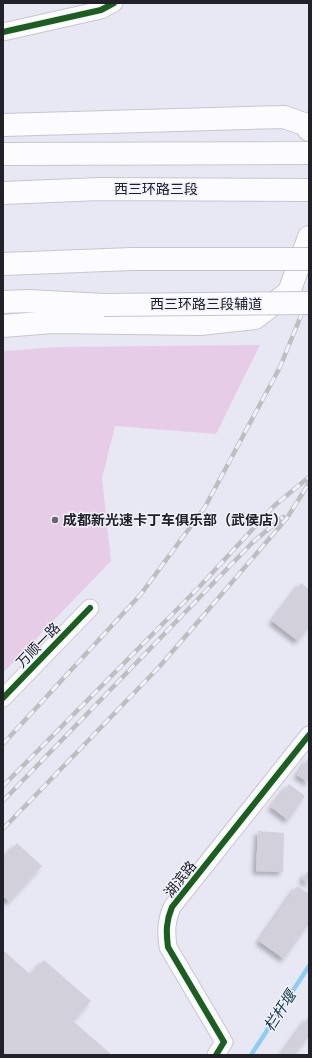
<svg xmlns="http://www.w3.org/2000/svg" width="312" height="1058" viewBox="0 0 312 1058" font-family="'Roboto Serif','Noto Sans SC',serif">
  <defs>
    <filter id="shadow"><feDropShadow dx="-3.5" dy="3.5" stdDeviation="2" flood-color="#0004"/></filter>
  </defs>
  <rect width="100%" height="100%" fill="#e8e8f5"/>
  <path fill="#e7cce7" d="M 260,345 L 216,434 L 115,426 L 102,478 L 111,561 L 3,673 L 3,351 L 59,347 Z"/>
  <g fill="none" stroke-linecap="round" stroke-linejoin="round">
    <path stroke="#8fcdf3" stroke-width="4.5" d="M 251,1055 L 309,966"/>
  </g>
  <path fill="#d2d0da" filter="url(#shadow)" d="M 301,583 L 309,589 L 309,627 L 298,641 L 272,621 Z
    M 309,757 L 309,783 L 297,775 Z
    M 289,784 L 305,796 L 288,820 L 271,807 Z
    M 258,831 L 284,833 L 283,872 L 256,871 Z
    M 17,843 L 42,866 L 9,902 L 3,896 L 3,859 Z
    M 309,870 L 309,884 L 302,879 Z
    M 297,886 L 309,894 L 309,923 L 284,959 L 259,941 Z
    M 3,950 L 31,975 L 44,960 L 91,1001 L 73,1021 L 112,1055 L 3,1055 Z
    M 309,1016 L 309,1036 L 295,1055 L 281,1055 Z"/>
  <g fill="none" stroke-linecap="round" stroke-linejoin="round">
    <g stroke="#c6c6d0" stroke-width="19">
      <path id="minor" d="M 3,32 L 101,10 L 114,3
        M 3,698 L 90,608
        M 216,1055 L 224,1042 L 168,947 C 166,932 166,921 172,907 L 309,735"/>
    </g>
    <g stroke="#c6c6d0" stroke-width="24">
      <path id="major" d="M 3,125 L 284,117 L 304,124 L 309,130
        M 3,154 L 309,153
        M 3,302 L 28,301 L 104,305
        M 3,326 L 52,322 L 200,324 L 255,318 L 289,292 L 309,237"/>
    </g>
    <g stroke="#c6c6d0" stroke-width="24">
      <path id="highway" d="M 3,193 L 100,189 L 309,190"/>
    </g>
    <use href="#minor" stroke="#fcfcfe" stroke-width="17"/>
    <use href="#major" stroke="#fcfcfe" stroke-width="22"/>
    <use href="#highway" stroke="#fcfcfe" stroke-width="22"/>
    <g stroke="#bebec1" stroke-width="4.5">
      <path id="rail" d="M 3,744 L 141,594 L 205,507 L 280,367 L 309,296
        M 3,786 L 201,585 L 274,506 L 309,477
        M 3,801 L 253,542 L 283,517
        M 3,829 L 160,666 L 287,518 L 309,483"/>
    </g>
    <use href="#rail" stroke="#f1f1fb" stroke-width="3" stroke-dasharray="9" stroke-linecap="butt"/>
    <g stroke="#c6c6d0" stroke-width="24" stroke-linecap="butt">
      <path id="major-bridge" d="M 104,305 L 309,303"/>
    </g>
    <g stroke="#c6c6d0" stroke-width="24" stroke-linecap="butt">
      <path id="highway-bridge" d="M 3,264 L 132,259 L 309,259"/>
    </g>
    <use href="#major-bridge" stroke="#fcfcfe" stroke-width="22"/>
    <use href="#highway-bridge" stroke="#fcfcfe" stroke-width="22"/>
    <g stroke="#f1f1fb" stroke-width="8">
      <path id="cycleway" d="M 3,32 L 101,10 L 114,3
        M 3,698 L 90,608
        M 216,1055 L 224,1042 L 168,947 C 166,932 166,921 172,907 L 309,735"/>
    </g>
    <use href="#cycleway" stroke="#1b5e20" stroke-width="6"/>
  </g>
  <circle fill="#676770" stroke="#f1f1fb" stroke-width="1.5" cx="55" cy="520" r="4"/>
  <g text-anchor="middle" dominant-baseline="central" stroke-width="3" stroke-linejoin="round" paint-order="stroke">
    <g font-size="14" fill="#212129" stroke="#f1f1fb">
      <text x="156" y="189">西三环路三段</text>
      <text x="206" y="304">西三环路三段辅道</text>
      <text transform="translate(38 645) rotate(-46)">万顺一路</text>
      <text transform="translate(180 879) rotate(-51)">湖滨路</text>
    </g>
    <g font-size="14" font-weight="bold" fill="#212129" stroke="#f1f1fb" text-anchor="start">
      <text x="63" y="520">成都新光速卡丁车俱乐部（武侯店）</text>
    </g>
    <g font-size="15" font-style="italic" fill="#0f374b" stroke="#f1f1fb">
      <text transform="translate(280 1011) rotate(-57)">栏杆堰</text>
    </g>
  </g>
  <rect width="312" height="1058" fill="none" stroke="#212129" stroke-width="8"/>
</svg>
